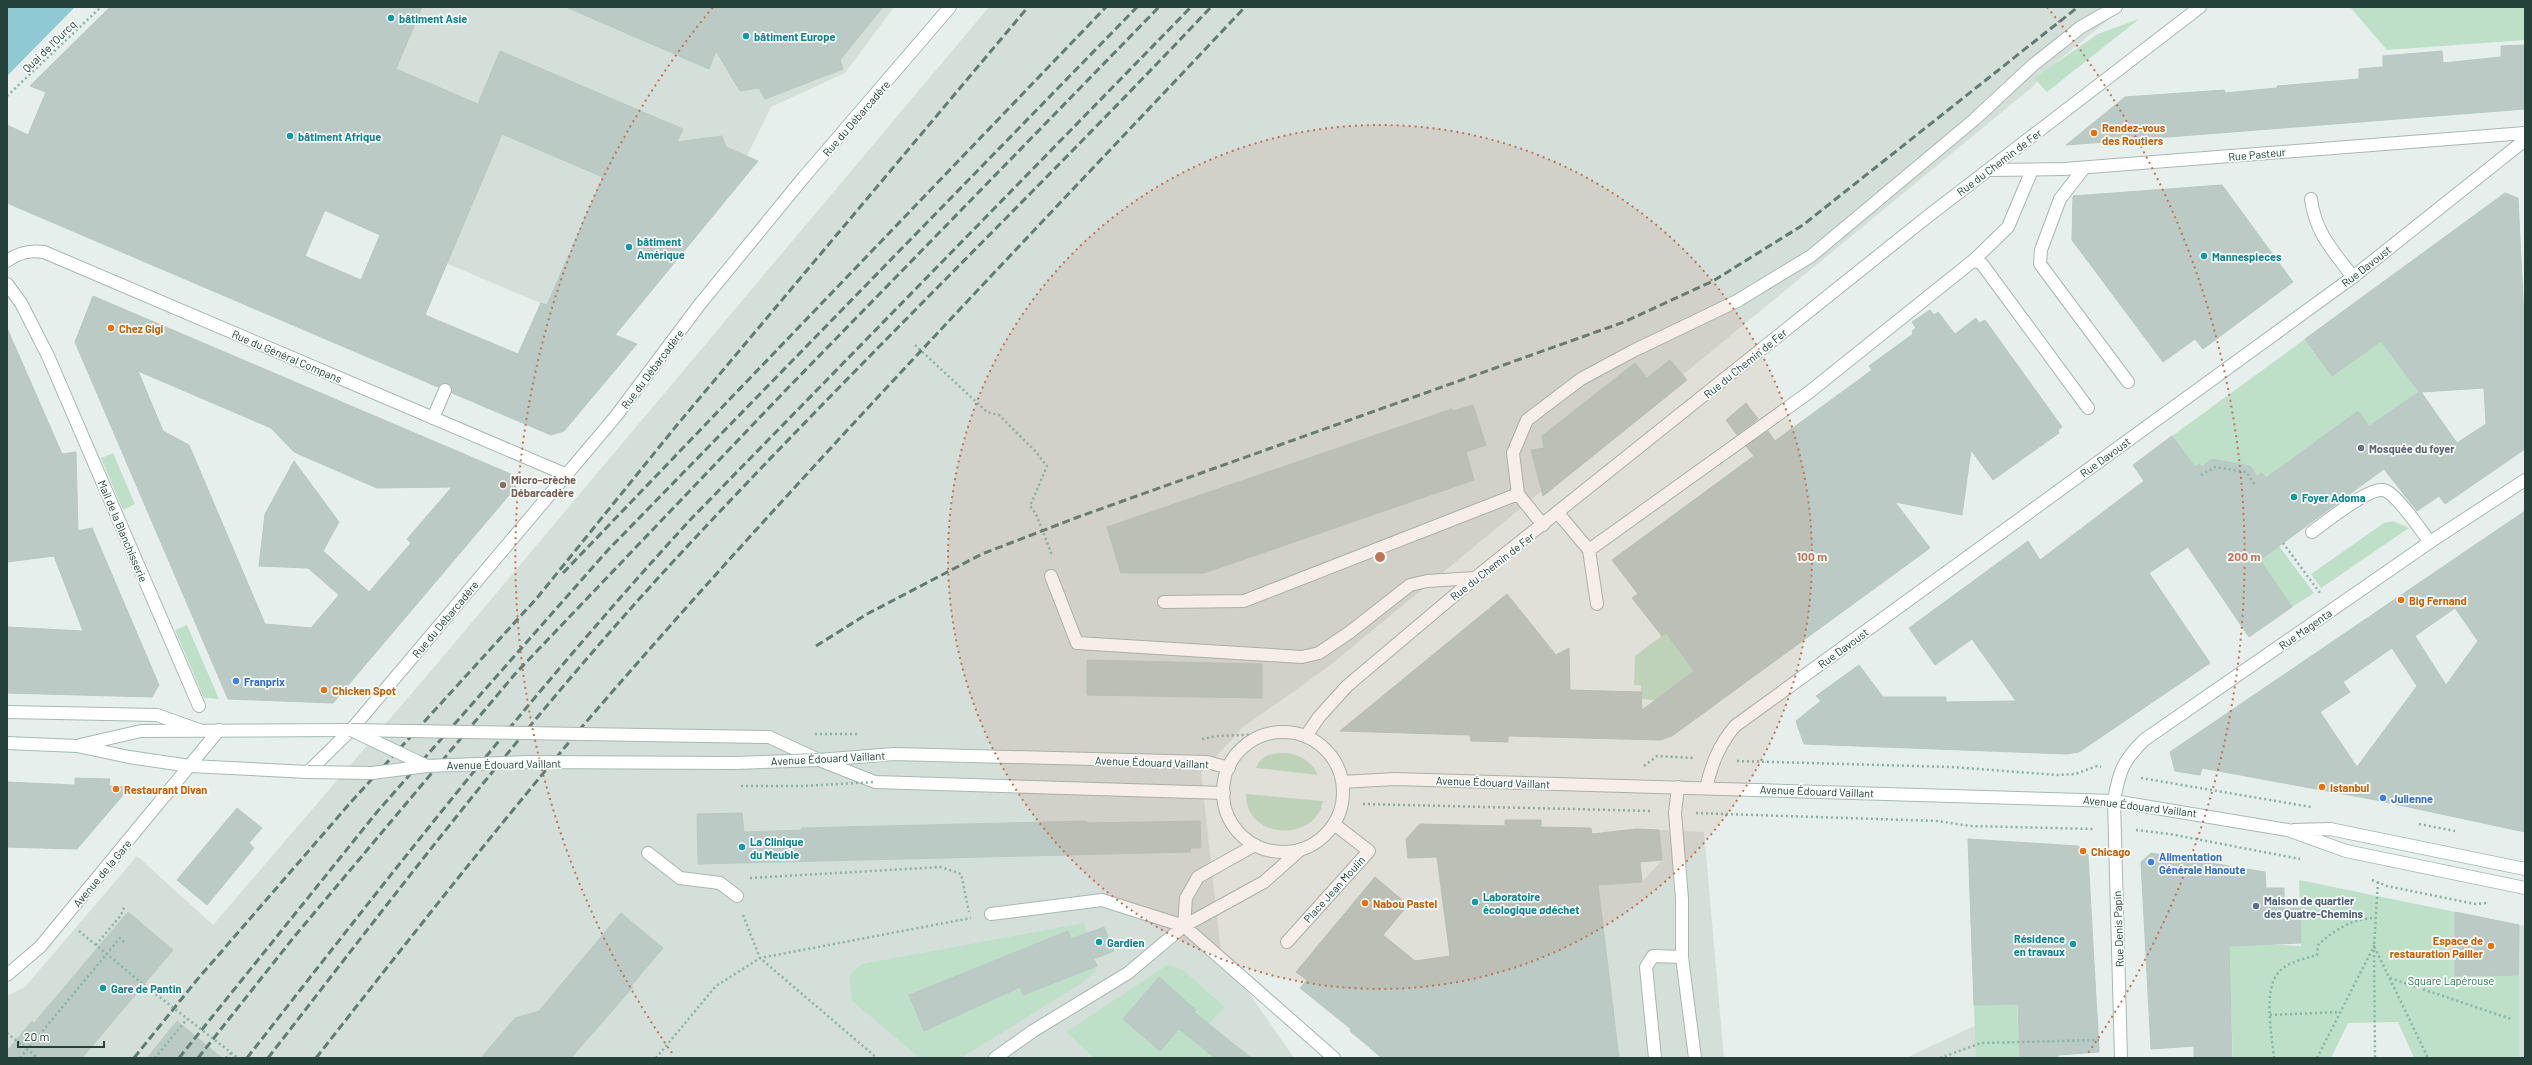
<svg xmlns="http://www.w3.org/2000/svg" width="2532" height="1065" viewBox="0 0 2532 1065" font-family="Barlow,sans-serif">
  <rect width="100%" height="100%" fill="#e6efeb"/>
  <path fill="#d4dfda" d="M 110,7 L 894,7 L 845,73 L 771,107 L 747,156 L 758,161 L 615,335 L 30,86 Z
    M 989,7 L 2124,7 L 2059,60 L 2030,89 L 1328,667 L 1243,727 L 1201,773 L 1221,952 L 1294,1058 L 7,1058 L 7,996 L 25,987 L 137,856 L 213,925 L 436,665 Z
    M 1659,830 L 1704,832 L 1724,1058 L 1617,1058 L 1598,885 L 1642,882 L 1662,860 Z
    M 2519,925 L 2525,926 L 2525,1058 L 2519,1058 Z
    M 2098,1014 L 2100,1052 L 1992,1058 L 1906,1058 L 1974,1026 L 2057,1023 L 2065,1017 Z"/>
  <path fill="#bfe0c8" d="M 2350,7 L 2525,7 L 2525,40 L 2387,50 Z
    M 2139,19 L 2047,92 L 2034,78 L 2098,34 Z
    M 2305,339 L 2381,341 L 2419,392 L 2403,403 L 2407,409 L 2373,432 L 2358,412 L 2266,478 L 2262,473 L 2257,476 L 2250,466 L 2212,459 L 2202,467 L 2199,464 L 2195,467 L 2172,436 Z
    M 113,453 L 135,504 L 123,510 L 101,458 Z
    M 2393,521 L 2409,528 L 2321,588 L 2311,574 L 2384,523 Z
    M 2279,546 L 2314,593 L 2292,607 L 2260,560 Z
    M 187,625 L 219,699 L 204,698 L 175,630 Z
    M 1666,633 L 1694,671 L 1655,700 L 1641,699 L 1641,685 L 1634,685 L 1635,656 Z
    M 1287,753 C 1301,755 1312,762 1318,775 L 1256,768 C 1261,754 1274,753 1287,753 Z
    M 1246,794 L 1323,801 C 1315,844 1245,839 1246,794 Z
    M 2299,880 L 2519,925 L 2519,1058 L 2414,1058 L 2398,1022 L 2348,1023 L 2331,1058 L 2233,1058 L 2228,934 L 2265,944 L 2301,946 Z
    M 1084,923 L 1097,966 L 1095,972 L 1082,983 L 961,1058 L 920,1058 L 852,1001 L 849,976 L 862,964 Z
    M 1167,965 L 1182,969 L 1225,1007 L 1209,1024 L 1253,1058 L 1094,1058 L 1066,1032 Z
    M 2017,1004 L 2020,1058 L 1976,1058 L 1974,1005 Z"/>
  <path fill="#8ec9d4" d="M 7,7 L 75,7 L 7,76 Z"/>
  <path fill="#bbcac4" stroke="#b8c9c2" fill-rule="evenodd" d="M 110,7 L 422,7 L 396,69 L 478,104 L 500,51 L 683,129 L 677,142 L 722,136 L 726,147 L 758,161 L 615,335 L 637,344 L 564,431 L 551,435 L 452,393 L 451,386 L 448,383 L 438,387 L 7,203 L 7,125 L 28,135 L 46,92 L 30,86 ZM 502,134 L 603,177 L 547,305 L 541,303 L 518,354 L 425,315 ZM 325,210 L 380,235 L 361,280 L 305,256 Z
    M 566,7 L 883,7 L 840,60 L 843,69 L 765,99 L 759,88 L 740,91 L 716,51 L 709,69 Z
    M 2525,45 L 2525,109 L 2066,145 L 2125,97 L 2224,90 L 2225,93 L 2277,88 L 2277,86 L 2359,79 L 2359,69 L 2383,67 L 2383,56 L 2442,51 L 2443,63 L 2501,57 L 2501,46 Z
    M 2222,185 L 2293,282 L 2203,349 L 2195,339 L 2163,362 L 2072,240 L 2073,196 Z
    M 2505,193 L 2518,198 L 2525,339 L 2525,449 L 2445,504 L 2439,496 L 2417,511 L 2384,469 L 2260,560 L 2292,607 L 2249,637 L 2188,547 L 2149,573 L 2210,663 L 2079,752 L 2067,754 L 1804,744 L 1796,721 L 1821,701 L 1816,696 L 1859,665 L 1883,697 L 1946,697 L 1946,702 L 2016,701 L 1972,639 L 1935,665 L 1909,628 L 2028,541 L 2040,560 L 2144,481 L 2133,465 L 2172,436 L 2195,467 L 2199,464 L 2202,467 L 2212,459 L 2250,466 L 2257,476 L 2262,473 L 2266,478 L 2358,411 L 2369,426 L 2419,392 L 2381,341 L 2332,376 L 2305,339 ZM 2484,388 L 2486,424 L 2457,443 L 2421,392 Z
    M 93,296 L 513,475 L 516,487 L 333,703 L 228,699 L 75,342 ZM 138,371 L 271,428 L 294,452 L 377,488 L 452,487 L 407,539 L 411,543 L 369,592 L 323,551 L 339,522 L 294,461 L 265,514 L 259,566 L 308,568 L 339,595 L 311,628 L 265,624 L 189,445 L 163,431 Z
    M 1930,310 L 1934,315 L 1938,312 L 1955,334 L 1976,318 L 1979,323 L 1985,320 L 2062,427 L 2058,430 L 2059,433 L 1993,480 L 1971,450 L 1962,515 L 1895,502 L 1930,548 L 1672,736 L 1660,740 L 1508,736 L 1508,742 L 1471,741 L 1470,735 L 1340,731 L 1507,594 L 1556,655 L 1569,648 L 1570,690 L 1641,692 L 1642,710 L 1694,671 L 1666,633 L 1662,636 L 1632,598 L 1638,594 L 1612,560 L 1754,456 L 1746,446 L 1768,431 L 1775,441 L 1872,370 L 1869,366 L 1913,334 L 1912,331 L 1916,328 L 1912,322 Z
    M 7,328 L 62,454 L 76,452 L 78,531 L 92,528 L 159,685 L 152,697 L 7,693 L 7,627 L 83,631 L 54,556 L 7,562 Z
    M 1670,360 L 1687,380 L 1543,496 L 1531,450 L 1544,448 L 1542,436 L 1635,363 L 1647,378 Z
    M 1746,403 L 1758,419 L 1737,435 L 1726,420 Z
    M 1473,405 L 1486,445 L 1466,452 L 1474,480 L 1204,573 L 1121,573 L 1107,527 L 1452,409 L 1453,411 Z
    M 2525,511 L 2525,832 L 2376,800 L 2202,768 L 2200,775 L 2175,771 L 2170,752 ZM 2455,608 L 2478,641 L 2446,685 L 2415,636 ZM 2392,648 L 2417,686 L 2357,767 L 2320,712 L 2350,692 L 2343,682 Z
    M 1087,660 L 1262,664 L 1262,698 L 1087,695 Z
    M 75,778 L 110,779 L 109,786 L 130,787 L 77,849 L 7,847 L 7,782 L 75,785 Z
    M 237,808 L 262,828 L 249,843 L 254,848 L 207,905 L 177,880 Z
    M 742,813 L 744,832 L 802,830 L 802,828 L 1086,821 L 1087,823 L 1200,821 L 1201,848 L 1191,848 L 1190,852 L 698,864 L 697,814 Z
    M 1505,820 L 1541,820 L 1541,827 L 1591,828 L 1592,834 L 1636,829 L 1659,830 L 1662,860 L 1640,862 L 1642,882 L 1598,885 L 1619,1058 L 1382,1058 L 1350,1031 L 1351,1029 L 1300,988 L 1307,980 L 1296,972 L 1375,877 L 1408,905 L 1383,935 L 1415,961 L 1450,956 L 1437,857 L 1408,858 L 1406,839 L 1420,824 L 1505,826 Z
    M 1968,839 L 2078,846 L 2088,855 L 2099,1052 L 2058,1055 L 2058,1058 L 2020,1058 L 2018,1004 L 1974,1005 Z
    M 2151,853 L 2265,872 L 2266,888 L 2284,888 L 2284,908 L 2300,908 L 2301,943 L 2229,946 L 2232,1058 L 2194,1058 L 2194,1046 L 2151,1049 L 2141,862 Z
    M 128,912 L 173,950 L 82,1058 L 7,1058 L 7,1051 L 32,1021 L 34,1023 Z
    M 2455,912 L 2519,925 L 2518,975 L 2455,976 Z
    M 621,913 L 663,948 L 631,986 L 633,987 L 571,1058 L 481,1058 L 515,1018 L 539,1011 Z
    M 1104,927 L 1114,951 L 1094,959 L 1097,966 L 1023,995 L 1020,987 L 924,1031 L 909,995 L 1068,931 L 1071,939 Z
    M 1159,977 L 1196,1010 L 1194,1012 L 1251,1058 L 1215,1058 L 1179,1029 L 1160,1051 L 1123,1019 Z
    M 177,1021 L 222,1058 L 147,1058 Z"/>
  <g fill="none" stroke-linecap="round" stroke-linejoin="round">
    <g stroke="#a8b8b2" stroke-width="14">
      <path id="service" d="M 2084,168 L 2060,199 L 2041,250 L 2040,264 L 2128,382
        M 2311,199 C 2315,232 2333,251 2353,277
        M 1974,260 L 2008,227 L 2032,170
        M 433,418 L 445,390
        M 1558,513 L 1589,550 L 1597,604
        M 1543,525 L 1518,494 L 1513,453 L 1527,420 L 1581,379 L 1633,351 L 1737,301 L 1811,256 L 1975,119 L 2033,65 L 2081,27 L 2116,7
        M 2312,532 C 2326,522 2367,488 2383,490 C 2396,492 2421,531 2430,542
        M 1589,550 L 1808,393 L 1974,260 L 1982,264 L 2088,408
        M 1051,576 L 1077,643 L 1302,657 L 1319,653 L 1350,632 L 1410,585 L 1427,581 L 1475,578
        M 1164,602 L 1244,601 L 1518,494
        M 7,712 L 157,715 L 199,730
        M 769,737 L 819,760 L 875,782 L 1224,793
        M 308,772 L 351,730
        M 648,853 L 680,878 L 720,883 L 737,896
        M 991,914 L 1102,900 L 1184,926 L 1334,1058
        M 1184,926 L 1186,898 L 1198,877 L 1255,845
        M 1287,942 L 1369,851 L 1334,824
        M 1682,957 L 1695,1058
        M 995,1058 L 1033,1031 L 1128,973 L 1184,926 L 1264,882 L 1300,850
        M 1655,1058 L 1646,967 L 1653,956 L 1682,957 L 1682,899 L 1675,813 L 1678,787"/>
    </g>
    <g stroke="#a8b8b2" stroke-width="14">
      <path id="pedestrian" d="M 7,284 L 21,303 L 48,356 L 199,706"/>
    </g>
    <g stroke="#a8b8b2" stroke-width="14">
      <path id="minor" d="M 1989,170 L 2064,169 L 2525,133
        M 7,261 C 19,252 30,250 44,252 L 567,475
        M 351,730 L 616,416 L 700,304 L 804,177 L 950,7
        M 1306,736 L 1319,717 L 1347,686 L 1475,578 L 1927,217 L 2200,7
        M 1706,788 C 1712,763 1719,745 1735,726 L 2353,277 L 2525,140
        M 7,975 L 40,947 L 219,730
        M 2121,1058 L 2114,801 C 2119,771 2123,761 2144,740 L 2430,542 L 2525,480"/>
    </g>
    <g stroke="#a4bbb3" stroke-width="14">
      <path id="secondary" d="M1223 792a60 60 0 1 1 120 0a60 60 0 1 1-120 0Z
        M 7,743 L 77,746 L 129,757 L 190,766 L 308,772
        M 80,745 L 141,731 L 351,730
        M 819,760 L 894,754 L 1207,762 L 1229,768
        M 1342,782 L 1395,779 L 2114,801 L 2288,830 L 2346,851 L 2525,888
        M 2294,830 L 2330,829 L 2525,869"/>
    </g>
    <path stroke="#86b3a5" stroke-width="2.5" stroke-dasharray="2 3" stroke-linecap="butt" d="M 7,96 L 101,7
      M 915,345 L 987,412 L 999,415 L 1036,452 L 1047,466 L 1030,506 L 1036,514 L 1052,555
      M 2201,475 L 2215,467 L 2246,472 L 2256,486
      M 2283,543 L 2320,593
      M 815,734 L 858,734
      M 1202,739 L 1217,736 L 1267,734
      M 1737,761 L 1952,767 L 2058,775 L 2075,774 L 2097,766 L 2101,767
      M 1644,766 L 1657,756 L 1694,758
      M 2141,778 L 2311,807
      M 1363,804 L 1653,811
      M 1696,813 L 1937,821 L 1970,826 L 2095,829
      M 2419,824 L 2455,831
      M 2136,830 L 2170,834 L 2300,859
      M 750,878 L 941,867 L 961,874 L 969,912
      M 2372,880 L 2387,886 L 2475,904 L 2486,903
      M 2378,882 L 2374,946 L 2428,1058
      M 743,915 L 760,958 L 877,1058
      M 79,931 L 144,985
      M 96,945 L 121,915 L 125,905
      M 2390,978 L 2511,1019
      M 2270,1015 L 2340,1012
      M 7,1033 L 38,1058
      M 20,1058 L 120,938 L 125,943
      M 155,1058 L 187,1019
      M 226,1058 L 231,1053
      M 656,1058 L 716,986 L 760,958 L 971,918
      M 1940,1058 L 1981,1043 L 2099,1040
      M 2274,1058 C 2272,1036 2263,991 2278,973 C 2287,962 2304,959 2317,955 L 2318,945 C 2334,930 2353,918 2376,918
      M 2317,1058 L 2374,946 L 2375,1058"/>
    <use href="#service" stroke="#fff" stroke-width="12"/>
    <use href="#pedestrian" stroke="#fff" stroke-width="12"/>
    <use href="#minor" stroke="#fff" stroke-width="12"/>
    <use href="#secondary" stroke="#fff" stroke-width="12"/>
    <path stroke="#5f7d75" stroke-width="3" stroke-dasharray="8 4" stroke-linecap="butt" d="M 563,573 L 1106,7
      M 816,646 L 867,614 L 982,554 L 1078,517 L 1624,322 L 1713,281 L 1803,225 L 2078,7
      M 134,1058 L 196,981 L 351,802 L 537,598 L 677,425 L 1028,7
      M 179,1058 L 377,812 L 608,550 L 1137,7
      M 198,1058 L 294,937 L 515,674 L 784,392 L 1159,7
      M 247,1058 C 391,874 533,691 691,519 L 1191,7
      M 268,1058 C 406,880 542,701 696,537 C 864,357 1042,186 1211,7
      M 316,1058 C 403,947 490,836 581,728 C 794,480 1021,245 1245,7"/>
    <g stroke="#a8b8b2" stroke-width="14" stroke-linecap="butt">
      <path id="service-bridge" d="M 351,730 L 769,737"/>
    </g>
    <g stroke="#a4bbb3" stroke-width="14" stroke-linecap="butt">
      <path id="secondary-bridge" d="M 351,730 L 427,766
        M 308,772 L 372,773 L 427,766 L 530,762 L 735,763 L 819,760"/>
    </g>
    <path stroke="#86b3a5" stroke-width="2.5" stroke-dasharray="2 3" stroke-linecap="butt" d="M 741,786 L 803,786 L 875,782
      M 144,985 L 238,1058"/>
    <use href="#service-bridge" stroke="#fff" stroke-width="12"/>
    <use href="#secondary-bridge" stroke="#fff" stroke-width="12"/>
  </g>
  <circle cx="1380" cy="557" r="432" fill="#c07456" fill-opacity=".12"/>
  <g fill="none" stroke="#c07456" stroke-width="2" stroke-dasharray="2 4">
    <circle cx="1380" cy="557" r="432"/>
    <path d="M672 1053A864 864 0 0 1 713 7M2047 7A864 864 0 0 1 2088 1053"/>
  </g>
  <g fill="#0f9aa8" stroke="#f7fbf9" stroke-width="1.5">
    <circle cx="391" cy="18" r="4"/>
    <circle cx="746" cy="36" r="4"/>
    <circle cx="290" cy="136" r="4"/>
    <circle cx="629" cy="247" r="4"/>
    <circle cx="2204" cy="256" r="4"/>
    <circle cx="2294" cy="497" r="4"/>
    <circle cx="742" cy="847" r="4"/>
    <circle cx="1475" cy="902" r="4"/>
    <circle cx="1099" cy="942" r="4"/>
    <circle cx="2073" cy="944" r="4"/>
    <circle cx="103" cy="988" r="4"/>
  </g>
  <g fill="#e8710a" stroke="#f7fbf9" stroke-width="1.5">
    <circle cx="2094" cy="133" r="4"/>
    <circle cx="111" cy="328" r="4"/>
    <circle cx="2401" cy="600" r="4"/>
    <circle cx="324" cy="690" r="4"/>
    <circle cx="2322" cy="787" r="4"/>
    <circle cx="116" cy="789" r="4"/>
    <circle cx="2083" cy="851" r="4"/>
    <circle cx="1365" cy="903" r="4"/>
    <circle cx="2491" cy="946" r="4"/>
  </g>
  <circle fill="#6b7280" stroke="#f7fbf9" stroke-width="1.5" cx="2361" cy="448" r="4"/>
  <circle fill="#8d6e63" stroke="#f7fbf9" stroke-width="1.5" cx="503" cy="485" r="4"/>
  <g fill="#3f7fe0" stroke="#f7fbf9" stroke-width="1.5">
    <circle cx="236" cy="681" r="4"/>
    <circle cx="2383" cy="798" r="4"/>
    <circle cx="2151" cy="862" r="4"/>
  </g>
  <circle fill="#5c6f8a" stroke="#f7fbf9" stroke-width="1.5" cx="2256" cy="906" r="4"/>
  <g text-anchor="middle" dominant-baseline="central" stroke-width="3.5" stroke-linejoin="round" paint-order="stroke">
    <g font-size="11" font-weight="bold" fill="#0d838f" stroke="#f7fbf9" text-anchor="start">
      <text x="399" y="18">bâtiment Asie</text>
      <text x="754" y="36">bâtiment Europe</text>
      <text x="298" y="136">bâtiment Afrique</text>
      <text x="637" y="241">bâtiment<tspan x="637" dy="13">Amérique</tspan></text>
      <text x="2212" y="256">Mannespieces</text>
      <text x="2302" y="497">Foyer Adoma</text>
      <text x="750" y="841">La Clinique<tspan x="750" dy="13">du Meuble</tspan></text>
      <text x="1483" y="896">Laboratoire<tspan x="1483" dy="13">écologique ødéchet</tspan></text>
      <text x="2065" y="938" text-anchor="end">Résidence<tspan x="2065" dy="13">en travaux</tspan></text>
      <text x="1107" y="942">Gardien</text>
      <text x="111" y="988">Gare de Pantin</text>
    </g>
    <g font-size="11" fill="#24423a" stroke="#f7fbf9">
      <text transform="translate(49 46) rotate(-44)">Quai de l'Ourcq</text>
      <text transform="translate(856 118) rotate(-49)">Rue du Débarcadère</text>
      <text transform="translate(2257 154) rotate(-5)">Rue Pasteur</text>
      <text transform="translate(1999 162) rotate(-37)">Rue du Chemin de Fer</text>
      <text transform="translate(2366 266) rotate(-38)">Rue Davoust</text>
      <text transform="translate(287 356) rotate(23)">Rue du Général Compans</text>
      <text transform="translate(1745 363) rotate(-39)">Rue du Chemin de Fer</text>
      <text transform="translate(652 369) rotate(-53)">Rue du Débarcadère</text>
      <text transform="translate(2105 457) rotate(-36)">Rue Davoust</text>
      <text transform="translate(123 531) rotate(67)">Mail de la Blanchisserie</text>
      <text transform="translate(1492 566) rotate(-38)">Rue du Chemin de Fer</text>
      <text transform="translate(445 619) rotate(-50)">Rue du Débarcadère</text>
      <text transform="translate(2305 629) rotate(-35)">Rue Magenta</text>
      <text transform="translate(1843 648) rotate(-36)">Rue Davoust</text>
      <text transform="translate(828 758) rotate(-3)">Avenue Édouard Vaillant</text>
      <text transform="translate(1152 762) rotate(2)">Avenue Édouard Vaillant</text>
      <text transform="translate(504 764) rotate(-1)">Avenue Édouard Vaillant</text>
      <text transform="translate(1493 782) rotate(2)">Avenue Édouard Vaillant</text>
      <text transform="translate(1817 791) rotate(2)">Avenue Édouard Vaillant</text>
      <text transform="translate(2140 806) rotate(7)">Avenue Édouard Vaillant</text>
      <text transform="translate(102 873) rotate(-50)">Avenue de la Gare</text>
      <text transform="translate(1334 889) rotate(-48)">Place Jean Moulin</text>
      <text transform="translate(2118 929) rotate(-92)">Rue Denis Papin</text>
    </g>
    <g font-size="11" font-weight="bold" fill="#c56008" stroke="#f7fbf9" text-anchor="start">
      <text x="2102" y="127">Rendez-vous<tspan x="2102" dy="13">des Routiers</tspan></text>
      <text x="119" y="328">Chez Gigi</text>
      <text x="2409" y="600">Big Fernand</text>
      <text x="332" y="690">Chicken Spot</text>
      <text x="2330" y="787">Istanbul</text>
      <text x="124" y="789">Restaurant Divan</text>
      <text x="2091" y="851">Chicago</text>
      <text x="1373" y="903">Nabou Pastel</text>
      <text x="2483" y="940" text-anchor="end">Espace de<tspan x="2483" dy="13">restauration Pailler</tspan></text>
    </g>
    <g font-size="11" font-weight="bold" fill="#5b616d" stroke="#f7fbf9" text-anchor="start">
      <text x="2369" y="448">Mosquée du foyer</text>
    </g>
    <g font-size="11" font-weight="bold" fill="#785e54" stroke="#f7fbf9" text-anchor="start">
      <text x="511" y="479">Micro-crèche<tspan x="511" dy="13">Débarcadère</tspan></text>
    </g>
    <g font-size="11" font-weight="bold" fill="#366cbe" stroke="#f7fbf9" text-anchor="start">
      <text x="244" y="681">Franprix</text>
      <text x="2391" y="798">Julienne</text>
      <text x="2159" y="856">Alimentation<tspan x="2159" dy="13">Générale Hanoute</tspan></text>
    </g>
    <g font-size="11" font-weight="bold" fill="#4e5e75" stroke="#f7fbf9" text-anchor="start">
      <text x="2264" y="900">Maison de quartier<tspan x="2264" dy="13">des Quatre-Chemins</tspan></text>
    </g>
    <g font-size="11" fill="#2d7a4b" stroke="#f7fbf9">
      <text x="2451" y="980">Square Lapérouse</text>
    </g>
  </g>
  <circle cx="1380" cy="557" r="6" fill="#c07456" stroke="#f7fbf9" stroke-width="2"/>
  <g font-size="12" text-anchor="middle" font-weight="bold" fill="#c07456" stroke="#f7fbf9" stroke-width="3.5" stroke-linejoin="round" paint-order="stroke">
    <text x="1812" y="561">100 m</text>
    <text x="2244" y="561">200 m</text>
  </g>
  <rect width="2532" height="1065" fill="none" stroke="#24423a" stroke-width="16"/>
  <path d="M18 1041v6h86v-6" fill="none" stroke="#24423a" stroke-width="2"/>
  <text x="24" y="1041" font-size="12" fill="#24423a" stroke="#f7fbf9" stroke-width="3" paint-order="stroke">20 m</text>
</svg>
